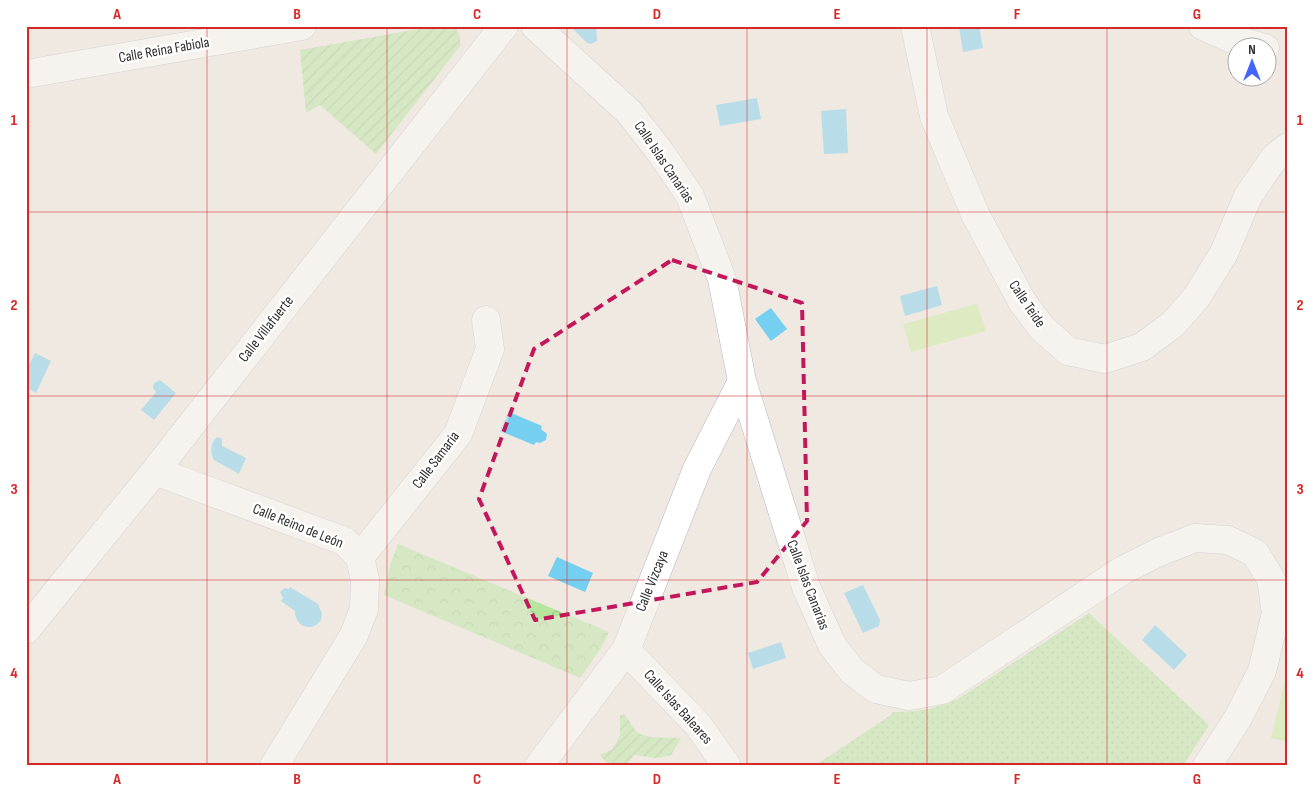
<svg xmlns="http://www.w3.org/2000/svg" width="1314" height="792" viewBox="0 0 1314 792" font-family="'Sofia Sans Condensed',sans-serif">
  <defs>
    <pattern id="grass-dots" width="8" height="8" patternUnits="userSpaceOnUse" patternTransform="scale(1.25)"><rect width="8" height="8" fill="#b6e59e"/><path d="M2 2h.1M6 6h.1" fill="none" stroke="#9dc588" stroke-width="1.8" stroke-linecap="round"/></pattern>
    <pattern id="forest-crowns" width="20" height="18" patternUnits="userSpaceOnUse" patternTransform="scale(1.25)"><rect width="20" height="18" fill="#b6e59e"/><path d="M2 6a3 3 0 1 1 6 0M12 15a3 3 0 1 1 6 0" fill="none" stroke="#9dc588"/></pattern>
    <pattern id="garden-furrows" width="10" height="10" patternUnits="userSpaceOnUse" patternTransform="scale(1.25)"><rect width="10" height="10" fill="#b6e59e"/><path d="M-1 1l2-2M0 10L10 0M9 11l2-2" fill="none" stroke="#9dc588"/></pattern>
  </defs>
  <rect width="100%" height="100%" fill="#efe9e1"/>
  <path fill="url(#grass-dots)" d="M 1089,613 L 1209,725 L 1183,766 L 814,766 L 891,715 L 893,712 C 919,712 934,709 958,699 Z"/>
  <path fill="url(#forest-crowns)" d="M 398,544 L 609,632 L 601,648 L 580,678 L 384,595 L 390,565 Z"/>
  <path fill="url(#garden-furrows)" d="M 436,26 L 455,27 L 460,36 L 460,46 L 376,154 L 320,105 L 306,113 L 300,50 Z
    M 624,714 C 629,719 631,725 635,730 C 643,740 669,737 681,738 L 671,755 C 652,761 651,756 634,755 L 626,765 C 615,766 606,765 600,755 L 613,749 L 620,735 L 620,716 Z"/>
  <path fill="#c9ec9a" d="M 977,304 L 986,331 L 911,352 L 903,324 Z
    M 1288,668 L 1288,742 L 1271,738 Z"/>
  <path fill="#75cff0" d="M 570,26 L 596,26 L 597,41 L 591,44 L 587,43 Z
    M 959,26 L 979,26 L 983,48 L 963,52 Z
    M 757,98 L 761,119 L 720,126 L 716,105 Z
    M 846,109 L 848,153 L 824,154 L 821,111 Z
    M 937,286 L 942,305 L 905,316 L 900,296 Z
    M 771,308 L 787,329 L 771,341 L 755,319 Z
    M 35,353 L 51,361 L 36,393 L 26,387 L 26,371 Z
    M 160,380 L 176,393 L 154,420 L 141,410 L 156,392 L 153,388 L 154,383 Z
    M 509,412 L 542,426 L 541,429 L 547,434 L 546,440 L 540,443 L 536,442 L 534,445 L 500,431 Z
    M 217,437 L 222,439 L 222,446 L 246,458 L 239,474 L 214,460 C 210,453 210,443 217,437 Z
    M 557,557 L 593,573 L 585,592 L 548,576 Z
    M 863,585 L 880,620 L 879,626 L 863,633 L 844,593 Z
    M 290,587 L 318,604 L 322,614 L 321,620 C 312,633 295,627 295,611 L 281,601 L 283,598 L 280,592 L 285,588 L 289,589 Z
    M 1155,625 L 1187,655 L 1174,670 L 1142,640 Z
    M 781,642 L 786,658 L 753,669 L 748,653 Z"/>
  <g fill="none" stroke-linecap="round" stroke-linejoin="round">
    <g stroke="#b4b7c1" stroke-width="29">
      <path id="minor" d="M 535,26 L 629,112 L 661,153 L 690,196 L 722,279 L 742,381 L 806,587 L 832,645 L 852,671 L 876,689 L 909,696 L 942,690 L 1123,570 L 1159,552 L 1195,538 L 1228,540 L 1255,553 L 1271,579 L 1276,613 L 1262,671 L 1238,718 L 1207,766
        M 915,26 L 934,116 L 975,214 L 1023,303 L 1042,328 L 1068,351 L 1105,359 L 1142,347 L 1173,324 L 1196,298 L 1224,253 L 1248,196 L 1275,157 L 1288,147
        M 1203,26 L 1232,39 L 1265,48
        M 26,74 L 302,26
        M 155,471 L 344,541 L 360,557 L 365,580 L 364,609 L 354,635 L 274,766
        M 360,557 L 458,434 L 490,349 L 486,320
        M 26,630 L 155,471 L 504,26
        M 626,650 L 699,726 L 727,766
        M 539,766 L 626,650 L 697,469 L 742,381"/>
    </g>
    <use href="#minor" stroke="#fff" stroke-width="28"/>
  </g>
  <path d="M0 0H1314V792H0ZM 672,260 L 802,303 L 807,521 L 757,582 L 535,620 L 479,499 L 534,349 Z" fill="#efe9e1" fill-opacity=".55" fill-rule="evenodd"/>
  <path fill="none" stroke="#c2185b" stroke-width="4" stroke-dasharray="10 6" stroke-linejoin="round" d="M 672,260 L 802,303 L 807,521 L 757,582 L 535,620 L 479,499 L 534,349 Z"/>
  <path fill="none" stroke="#d62828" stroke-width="1" stroke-opacity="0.55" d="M 207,26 L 207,766M 387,26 L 387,766M 567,26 L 567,766M 747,26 L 747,766M 927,26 L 927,766M 1107,26 L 1107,766M 26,212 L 1288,212M 26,396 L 1288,396M 26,580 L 1288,580"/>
  <g text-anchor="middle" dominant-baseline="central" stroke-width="5" stroke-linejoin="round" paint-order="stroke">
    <g font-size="15" fill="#2e2e2e" stroke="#fff">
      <text transform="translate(164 50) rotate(-10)">Calle Reina Fabiola</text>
      <text transform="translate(664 162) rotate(56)">Calle Islas Canarias</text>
      <text transform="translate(1027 304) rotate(56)">Calle Teide</text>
      <text transform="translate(266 329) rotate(-52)">Calle Villafuerte</text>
      <text transform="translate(436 460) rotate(-53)">Calle Samaria</text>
      <text transform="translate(298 526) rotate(22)">Calle Reino de León</text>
      <text transform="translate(652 581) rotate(-68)">Calle Vizcaya</text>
      <text transform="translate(808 585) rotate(69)">Calle Islas Canarias</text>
      <text transform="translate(678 707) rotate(48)">Calle Islas Baleares</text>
    </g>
  </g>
  <rect width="1314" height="792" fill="none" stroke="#ffffff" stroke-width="55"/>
  <g transform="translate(1252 62)"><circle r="24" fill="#ffffff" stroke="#ababab"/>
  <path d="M0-4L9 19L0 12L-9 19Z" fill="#4264fb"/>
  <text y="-8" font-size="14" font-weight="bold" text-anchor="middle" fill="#2e2e2e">N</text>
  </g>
  <rect x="28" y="28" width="1258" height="736" fill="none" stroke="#d62828" stroke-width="2"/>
  <g font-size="16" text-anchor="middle" font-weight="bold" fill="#d62828">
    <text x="117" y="19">A</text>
    <text x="297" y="19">B</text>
    <text x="477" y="19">C</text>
    <text x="657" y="19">D</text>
    <text x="837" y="19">E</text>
    <text x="1017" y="19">F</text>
    <text x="1197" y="19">G</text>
    <text x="14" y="125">1</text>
    <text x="1300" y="125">1</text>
    <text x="14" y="310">2</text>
    <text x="1300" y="310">2</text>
    <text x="14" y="494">3</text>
    <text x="1300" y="494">3</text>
    <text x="14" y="678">4</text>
    <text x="1300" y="678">4</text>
    <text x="117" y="784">A</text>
    <text x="297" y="784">B</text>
    <text x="477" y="784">C</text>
    <text x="657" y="784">D</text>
    <text x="837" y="784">E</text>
    <text x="1017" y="784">F</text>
    <text x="1197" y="784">G</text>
  </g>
</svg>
